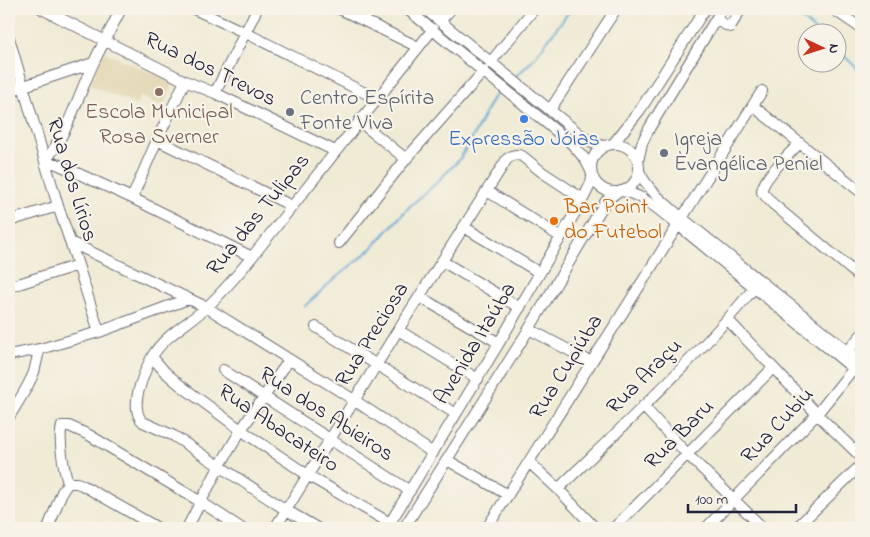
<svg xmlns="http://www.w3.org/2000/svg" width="870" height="537" viewBox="0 0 870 537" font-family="'Indie Flower',sans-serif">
  <rect width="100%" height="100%" fill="#f7f3e8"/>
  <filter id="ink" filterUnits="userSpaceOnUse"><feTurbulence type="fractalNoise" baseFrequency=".02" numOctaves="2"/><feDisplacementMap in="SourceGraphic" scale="10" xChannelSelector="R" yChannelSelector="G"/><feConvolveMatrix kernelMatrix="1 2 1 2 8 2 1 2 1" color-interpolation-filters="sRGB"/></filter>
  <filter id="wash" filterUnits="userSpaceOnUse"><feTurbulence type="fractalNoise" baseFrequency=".0096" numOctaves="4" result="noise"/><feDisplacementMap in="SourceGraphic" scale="20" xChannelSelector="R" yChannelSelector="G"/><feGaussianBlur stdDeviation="1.12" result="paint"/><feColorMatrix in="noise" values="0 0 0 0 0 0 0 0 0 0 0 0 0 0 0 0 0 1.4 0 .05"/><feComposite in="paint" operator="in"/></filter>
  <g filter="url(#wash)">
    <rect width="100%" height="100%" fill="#f0ebd5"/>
    <path fill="#e5dbba" d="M 104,52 L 174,82 L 163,107 L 140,96 L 136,105 L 90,85 Z"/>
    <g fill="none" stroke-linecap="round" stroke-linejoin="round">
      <path stroke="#59a4d1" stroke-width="2" d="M 790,9 L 817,32
        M 838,50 L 861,72
        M 514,78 L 531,62 L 538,53 L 571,9
        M 305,306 L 332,281 L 370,250 L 410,206 L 433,186 L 459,160 L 475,133 L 492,99 L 501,90"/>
    </g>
  </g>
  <g filter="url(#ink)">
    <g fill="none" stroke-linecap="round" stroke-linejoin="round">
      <g stroke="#6a6871" stroke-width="12">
        <path id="minor" d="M 42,9 L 185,81 L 215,93 L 335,151
          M 121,9 C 112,27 102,45 93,64 C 78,96 68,133 45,161 L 57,164 L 132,198 L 252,257
          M 194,9 L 246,33 L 377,99
          M 340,9 L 418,47
          M 407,9 L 572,144 L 585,159 L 591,171
          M 425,9 L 582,136 L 592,143 L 604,146
          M 833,9 L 861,28
          M 362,20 L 370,9
          M 716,20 L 730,27 L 741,9
          M 440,21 L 451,9
          M 9,38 L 58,206 L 78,265 L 99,332
          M 490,63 L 534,9
          M 9,91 L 93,63
          M 215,93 L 257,9
          M 753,106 L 861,192
          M 550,110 L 616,9
          M 359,121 L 406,159
          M 157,140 L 292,206
          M 800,143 C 791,152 761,180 762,192 L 773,204 L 861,278
          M591 168a24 24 0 1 1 48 0a24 24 0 1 1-48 0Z
          M 613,144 L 640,110 L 705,9
          M 638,161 L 642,143 L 650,127 L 722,9
          M 639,171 C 648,191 666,204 682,218 L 861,362
          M 487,191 L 561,237
          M 621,191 C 643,194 661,212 678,225 L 861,375
          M 132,198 L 157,140 L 185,81
          M 682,218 L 762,91
          M 9,221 L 58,206
          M 464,227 L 540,273
          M 70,242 L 206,307 L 354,400 L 433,453
          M 339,243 L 406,159 L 484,71
          M 442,261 L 520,308
          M 9,287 L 78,265
          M 420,297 L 499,343
          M 728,320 L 817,414 L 861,457
          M 316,327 L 456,414
          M 529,329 L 591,362
          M 398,330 L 478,379
          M 848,351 L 861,335
          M 9,355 L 40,349 L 99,332 L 188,299
          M 152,357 L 165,372 L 180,385 L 241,430 L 309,476 L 390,523
          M 223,370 L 410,491
          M 643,406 L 688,455 L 763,528
          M 9,417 C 17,403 28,388 34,372 C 36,365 37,357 40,349
          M 447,460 L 508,495
          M 529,462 L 558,489 L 595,528
          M 68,483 C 64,470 58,439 62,426 L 69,426 L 89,435 L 201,502 L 241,528
          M 68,483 L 77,483 L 82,485 L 158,528
          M 558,489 C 625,424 695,360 754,288
          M 48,528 L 62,492 L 68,483
          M 187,528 L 219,467 L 241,430 L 289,360
          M 275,528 L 398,330 L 507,159 C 512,155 516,154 522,156 L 542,172 L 583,199
          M 317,528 L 286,510 L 174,436 L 143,422 C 135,415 136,403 138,393 C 141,381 146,368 152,357 C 164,335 190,323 208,306 C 224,291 238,274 252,257 L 433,29
          M 387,528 L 499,343 L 583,199 L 591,183 L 592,177
          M 404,528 L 529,329 L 595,219 L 606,201 L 617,192
          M 487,528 L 678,225
          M 614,528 L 773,368
          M 706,528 L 817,414 L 853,369
          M 796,528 L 861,465"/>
      </g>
      <use href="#minor" stroke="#fff" stroke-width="10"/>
    </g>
  </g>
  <circle fill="#8d6e63" stroke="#f7f3e8" stroke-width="2" cx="159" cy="92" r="5"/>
  <g fill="#6b7280" stroke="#f7f3e8" stroke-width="2">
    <circle cx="290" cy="112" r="5"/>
    <circle cx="664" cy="153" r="5"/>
  </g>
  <circle fill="#3f7fe0" stroke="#f7f3e8" stroke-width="2" cx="524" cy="119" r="5"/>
  <circle fill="#e8710a" stroke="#f7f3e8" stroke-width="2" cx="554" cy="221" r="5"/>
  <g text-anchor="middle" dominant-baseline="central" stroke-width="4.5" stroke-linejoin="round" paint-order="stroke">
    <g font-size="22" fill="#22223b" stroke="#f7f3e8">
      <text transform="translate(210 70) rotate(26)">Rua dos Trevos</text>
      <text transform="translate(71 180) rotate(73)">Rua dos Lírios</text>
      <text transform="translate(259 215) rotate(-51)">Rua das Tulipas</text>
      <text transform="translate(373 335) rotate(-58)">Rua Preciosa</text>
      <text transform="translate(476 344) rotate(-59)">Avenida Itaúba</text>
      <text transform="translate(567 367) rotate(-58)">Rua Cupiúba</text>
      <text transform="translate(645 377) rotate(-45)">Rua Araçu</text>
      <text transform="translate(326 415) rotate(33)">Rua dos Abieiros</text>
      <text transform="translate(778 426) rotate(-47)">Rua Cubiu</text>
      <text transform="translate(278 429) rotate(34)">Rua Abacateiro</text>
      <text transform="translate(680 435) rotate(-45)">Rua Baru</text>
    </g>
    <g font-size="22" fill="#5b616d" stroke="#f7f3e8" text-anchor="start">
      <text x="300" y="99">Centro Espírita<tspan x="300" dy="25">Fonte Viva</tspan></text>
      <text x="674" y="140">Igreja<tspan x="674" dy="25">Evangélica Peniel</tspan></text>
    </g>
    <g font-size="22" fill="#785e54" stroke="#f7f3e8">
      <text x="159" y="113">Escola Municipal<tspan x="159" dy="25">Rosa Sverner</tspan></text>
    </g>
    <g font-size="22" fill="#366cbe" stroke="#f7f3e8">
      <text x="524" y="140">Expressão Jóias</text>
    </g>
    <g font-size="22" fill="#c56008" stroke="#f7f3e8" text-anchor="start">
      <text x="564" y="208">Bar Point<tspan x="564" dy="25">do Futebol</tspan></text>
    </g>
  </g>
  <rect width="870" height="537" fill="none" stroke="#f7f3e8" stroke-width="30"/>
  <g transform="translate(822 48) rotate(94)"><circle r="24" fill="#f7f3e8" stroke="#a29fa3"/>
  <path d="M0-4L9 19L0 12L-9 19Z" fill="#c8321e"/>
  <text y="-8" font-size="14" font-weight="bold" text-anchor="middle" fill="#22223b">N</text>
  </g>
  <path d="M688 504v8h108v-8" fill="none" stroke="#22223b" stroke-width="2.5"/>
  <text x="695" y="504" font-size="15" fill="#22223b" stroke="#f7f3e8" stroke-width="4" paint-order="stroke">100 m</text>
</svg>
